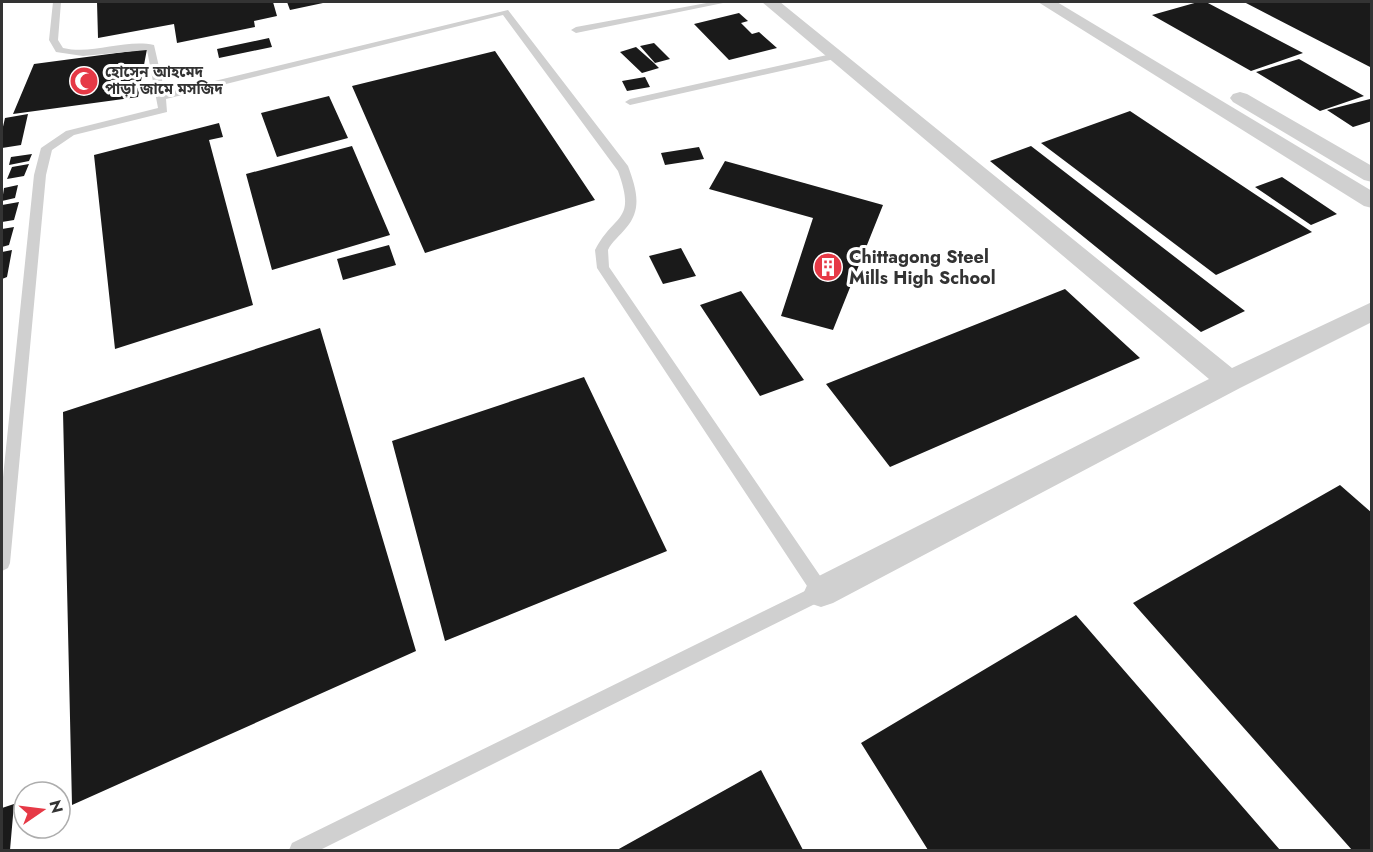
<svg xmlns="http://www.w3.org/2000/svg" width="1373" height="852" viewBox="0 0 1373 852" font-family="Jost,'Noto Sans Bengali',sans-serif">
  <rect width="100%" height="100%" fill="#fff"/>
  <path fill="#1a1a1a" d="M 97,2 L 273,2 L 277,16 L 254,21 L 255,27 L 177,43 L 174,24 L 98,38 Z
    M 287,2 L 323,2 L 323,3 L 290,10 Z
    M 1198,2 L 1206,2 L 1303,53 L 1251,71 L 1152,15 Z
    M 1244,2 L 1372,2 L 1372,68 Z
    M 739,13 L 748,21 L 741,23 L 752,34 L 759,32 L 777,48 L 729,60 L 694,24 Z
    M 269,38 L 272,47 L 219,58 L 217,49 Z
    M 654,43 L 670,59 L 655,63 L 640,46 Z
    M 636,47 L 654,63 L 659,68 L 642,73 L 620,52 Z
    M 147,49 L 138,97 L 13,114 L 34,64 Z
    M 495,51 L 595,200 L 425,253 L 352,86 Z
    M 1299,59 L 1364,96 L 1320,111 L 1256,72 Z
    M 645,77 L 650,87 L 627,91 L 622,81 Z
    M 329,96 L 348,138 L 277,157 L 261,113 Z
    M 1370,99 L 1372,121 L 1353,127 L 1327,110 Z
    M 1130,111 L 1312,232 L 1216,275 L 1041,143 Z
    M 28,114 L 21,145 L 2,148 L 2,131 L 5,118 Z
    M 219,123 L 223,137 L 209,140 L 253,305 L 115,349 L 94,155 Z
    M 352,146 L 390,235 L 272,270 L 246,174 Z
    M 1031,146 L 1245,311 L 1201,332 L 990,161 Z
    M 699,147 L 704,159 L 665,165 L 661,153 Z
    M 32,154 L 29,161 L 9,165 L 11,157 Z
    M 725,161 L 883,205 L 833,330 L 781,316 L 813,218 L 709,189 Z
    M 29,164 L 24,176 L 7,179 L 12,167 Z
    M 1282,177 L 1337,214 L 1311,225 L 1255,187 Z
    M 18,185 L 15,198 L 2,201 L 4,188 Z
    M 19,202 L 14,220 L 2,222 L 2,205 Z
    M 14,227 L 9,245 L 2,247 L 2,229 Z
    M 389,245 L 396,265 L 343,280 L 337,259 Z
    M 681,248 L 696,276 L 663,284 L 649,256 Z
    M 12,250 L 7,277 L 2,279 L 2,252 Z
    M 1065,289 L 1140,358 L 890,467 L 826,384 Z
    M 741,291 L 804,380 L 760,396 L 700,305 Z
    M 320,328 L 416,651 L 72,805 L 63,412 Z
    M 584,377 L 667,551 L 445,641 L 392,441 Z
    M 1340,485 L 1372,513 L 1372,850 L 1352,850 L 1133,603 Z
    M 1076,615 L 1280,850 L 928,850 L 861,743 Z
    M 761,770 L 803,850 L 617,850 Z
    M 14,804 L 10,850 L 2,850 L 2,808 Z"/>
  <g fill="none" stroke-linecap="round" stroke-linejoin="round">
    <path fill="#d0d0d0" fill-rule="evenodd" d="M 53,2 L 61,2 L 58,40 L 63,48 C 93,55 124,39 154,45 L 165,93 L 508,10 L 628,166 C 636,188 643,209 626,228 C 620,236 612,241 608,250 L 609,267 L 827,586 L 830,592 L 827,598 L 320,850 L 289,850 L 292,843 L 809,589 L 597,268 L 595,250 C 614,213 637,223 618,171 L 503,15 L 166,99 L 167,112 L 74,135 L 52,150 L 46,175 L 10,563 L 8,568 L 2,571 L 2,487 L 34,175 L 41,148 L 66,131 L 158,108 L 147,50 L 83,56 L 56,52 L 49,40 Z
      M 712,2 L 728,2 L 576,33 L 571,30 L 576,27 Z
      M 836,53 L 841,56 L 839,58 L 630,105 L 625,102 L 630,99 Z"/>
    <path fill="#d0d0d0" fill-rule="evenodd" d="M 762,2 L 780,2 L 1232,368 L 1372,302 L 1372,322 L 1240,388 L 833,603 L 821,607 L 809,603 L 804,592 L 809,581 L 1209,379 Z
      M 1038,2 L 1057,2 L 1372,191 L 1372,208 L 1364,206 Z
      M 1240,92 L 1247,94 L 1372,166 L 1372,182 L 1364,180 L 1233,102 L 1230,98 L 1233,94 Z"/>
  </g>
  <defs>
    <g id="mosque-disc" transform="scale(1.5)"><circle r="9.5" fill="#e63946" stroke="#fff"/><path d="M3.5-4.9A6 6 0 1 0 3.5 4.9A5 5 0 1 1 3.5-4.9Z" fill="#fff"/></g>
    <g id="building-disc" transform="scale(1.5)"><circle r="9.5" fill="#e63946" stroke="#fff"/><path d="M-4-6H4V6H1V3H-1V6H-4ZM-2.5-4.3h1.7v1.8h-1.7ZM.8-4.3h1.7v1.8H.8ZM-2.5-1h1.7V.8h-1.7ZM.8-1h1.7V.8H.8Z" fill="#fff"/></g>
  </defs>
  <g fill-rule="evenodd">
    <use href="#mosque-disc" x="84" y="81"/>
    <use href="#building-disc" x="828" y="267"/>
  </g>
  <g text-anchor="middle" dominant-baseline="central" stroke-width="6" stroke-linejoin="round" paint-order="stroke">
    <g font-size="15" font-weight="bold" fill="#333" stroke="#fff" text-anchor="start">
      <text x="105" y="72">হোসেন আহমেদ<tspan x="105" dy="17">পাড়া জামে মসজিদ</tspan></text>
    </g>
    <g font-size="18" font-weight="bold" fill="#333" stroke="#fff" text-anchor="start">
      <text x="849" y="257">Chittagong Steel<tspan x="849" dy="21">Mills High School</tspan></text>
    </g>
  </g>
  <rect width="1373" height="852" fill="none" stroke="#333333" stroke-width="6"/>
  <g transform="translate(42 810) rotate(76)"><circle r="28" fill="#ffffff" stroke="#adadad" stroke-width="1.5"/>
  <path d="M0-4.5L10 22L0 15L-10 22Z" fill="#e63946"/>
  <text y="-9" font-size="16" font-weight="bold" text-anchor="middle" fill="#333333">N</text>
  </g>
</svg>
